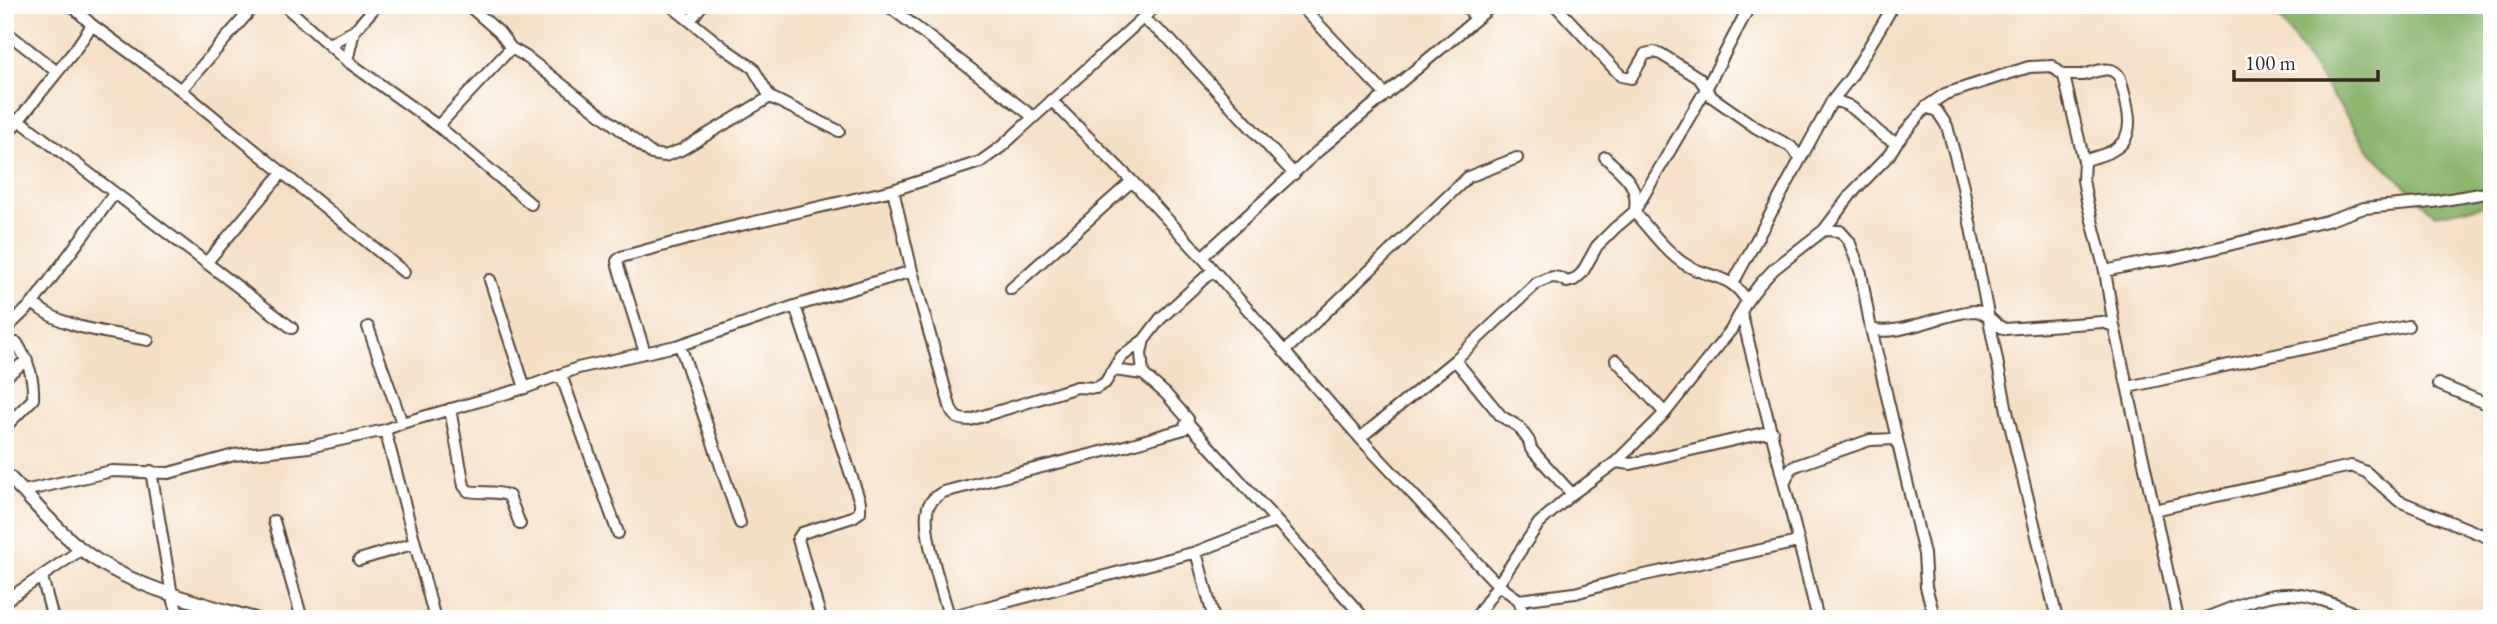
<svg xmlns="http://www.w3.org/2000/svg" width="2497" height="624" viewBox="0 0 2497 624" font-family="'EB Garamond',serif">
  <rect width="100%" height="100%" fill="#fff"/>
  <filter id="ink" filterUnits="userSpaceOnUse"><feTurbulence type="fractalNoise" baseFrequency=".0143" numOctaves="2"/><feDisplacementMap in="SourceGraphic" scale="14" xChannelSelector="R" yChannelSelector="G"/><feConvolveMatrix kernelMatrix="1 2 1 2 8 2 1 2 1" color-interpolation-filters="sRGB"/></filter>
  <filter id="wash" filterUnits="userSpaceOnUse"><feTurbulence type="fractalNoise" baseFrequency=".00686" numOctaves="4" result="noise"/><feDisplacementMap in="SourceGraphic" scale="28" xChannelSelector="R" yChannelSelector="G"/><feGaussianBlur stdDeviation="1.57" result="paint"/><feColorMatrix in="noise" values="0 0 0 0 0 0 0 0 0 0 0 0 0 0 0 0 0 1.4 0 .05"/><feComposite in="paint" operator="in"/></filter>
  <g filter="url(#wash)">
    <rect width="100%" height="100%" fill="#f5dfc4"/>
    <path fill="#8ab66d" stroke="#627046" stroke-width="2" d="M 2271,5 L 2492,5 L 2492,204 L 2435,215 L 2371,152 Z"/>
  </g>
  <g filter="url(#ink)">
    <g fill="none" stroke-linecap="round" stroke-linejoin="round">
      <g stroke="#574537" stroke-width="14">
        <path id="minor" d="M 71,5 L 92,25 L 181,90 L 404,272
          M 284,5 L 347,61 L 438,126 L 531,204
          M 468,5 L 499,32 L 511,48
          M 670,5 L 724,48 L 753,68 L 770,97
          M 887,5 L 1032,116
          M 1300,5 L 1386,95
          M 1464,5 L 1476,18
          M 1555,5 L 1621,76 L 1631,78 L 1645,54 L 1654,52 L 1661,54 L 1699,78 L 1712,97 L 1755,127 L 1790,146 L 1801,158
          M 1890,5 L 1889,13 L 1851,77 L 1832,101 C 1860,102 1872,136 1897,142
          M 1142,18 L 1169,39 L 1294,174
          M 690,21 L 702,5
          M 5,31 L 57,72
          M 329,44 L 354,31
          M 347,61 L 354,31 L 377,5
          M 2063,75 C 2069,75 2076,75 2082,75 C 2095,73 2111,62 2120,78 C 2125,100 2140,134 2115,149 C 2107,155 2093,157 2084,161
          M 181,90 L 255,5
          M 1051,100 L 1132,181 L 1202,257 L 1360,438 L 1497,584 L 1519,600 L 1525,619
          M 1926,107 L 1937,111 L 1947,126 L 1962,182 L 2008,416 L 2057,619
          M 19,120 L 292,328
          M 438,126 L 511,48 L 525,56 L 652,154 L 665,156 L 681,150 L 770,97 L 839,131
          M 5,137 L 75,50 L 92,25
          M 1605,157 C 1621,173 1639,183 1635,209
          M 893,190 L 912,271 L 950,406 C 954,418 958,420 970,420 L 1077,387 L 1096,388 L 1105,383 L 1121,357 L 1144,340 L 1160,319 L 1212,271
          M 1634,212 C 1649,228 1664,250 1683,263 C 1708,280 1729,271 1747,301
          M 1824,230 L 1840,231 L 1849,241 L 1861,273 L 1870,324 L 1924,554 L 1926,587 L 1935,619
          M 1202,257 L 1318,151 L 1493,5
          M 206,263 L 282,173
          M 2105,271 L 2147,262 L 2171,259 L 2327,221 L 2364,208 L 2432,202 L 2492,192
          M 490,280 L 525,388
          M 1733,283 L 1832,101
          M 1011,289 L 1132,181
          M 33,303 C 62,330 111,332 148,340
          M 795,306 L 860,502 L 860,512 L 853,517 L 802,533 L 798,539 L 821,619
          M 1741,312 L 1818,619
          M 368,327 L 402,423
          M 1872,329 C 1897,338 1948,311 1976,311 C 1989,313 1993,325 2005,329 L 2102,322 L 2114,326
          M 5,330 L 33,303 L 114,194
          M 680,345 L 740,523
          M 1284,352 L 1468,177 L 1517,158
          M 645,353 L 618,266 L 617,261 L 621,257 L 724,229 L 893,190 L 980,162 L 1001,147 L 1157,5
          M 1455,360 L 1501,416 L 1519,427 L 1529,441 L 1531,449 L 1572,494
          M 1616,360 L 1665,413
          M 1143,374 L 1141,353 L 1144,340
          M 561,375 L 618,533
          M 5,377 L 27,360
          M 2438,384 L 2492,406
          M 2128,387 L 2408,326
          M 450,409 L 464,486 L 468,491 C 482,494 496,490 509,496 L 520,524
          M 1188,423 L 1365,619
          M 5,427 L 33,399 C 34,376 28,362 17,343
          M 385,430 L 435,619
          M 1360,438 L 1455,360 L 1537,283 C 1549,277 1556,274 1567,282 L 1574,280 L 1582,273 L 1597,246 L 1615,228 L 1634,212 L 1706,89 L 1750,5
          M 1616,462 L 1631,464 L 1772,431
          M 151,471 L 172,595 L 180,619
          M 1785,482 L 1791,468 L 1798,465 L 1870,440 L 1896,439
          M 24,491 L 112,471 L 169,473 L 234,455 L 309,447 L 385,430 L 402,423 L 525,388 L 578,368 L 680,345 L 795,306 L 912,271
          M 2154,510 L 2351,466 L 2366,472 L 2399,501 L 2492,539
          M 274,521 L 302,619
          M 1196,552 L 1214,619
          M 359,560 L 415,543
          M 42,577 L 53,619
          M 1519,600 L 1575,593 L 1621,580 L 1798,542
          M 5,601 L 82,549
          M 949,617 L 1196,552 L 1276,521
          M 950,619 C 943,594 921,530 928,507 C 931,499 937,496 943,492 L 1125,446 L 1184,429 L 1188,419 L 1166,394 L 1143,374 L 1114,370
          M 1475,619 L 1539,523 L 1572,494 L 1616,462 L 1665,413 L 1731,330 L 1747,301 L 1760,284 L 1774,269 L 1824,230 L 1852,193 L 1889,155 L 1897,142 L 1926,107 L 1945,94 L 2029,67 L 2052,66 L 2064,76 L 2084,161 L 2083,180 L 2087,201 L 2105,271 L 2114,326 L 2178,619
          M 2202,619 C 2229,610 2261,593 2290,594 C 2317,595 2343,608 2367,619"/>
      </g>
      <g stroke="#574537" stroke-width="16">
        <path id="tertiary" d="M 5,473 C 31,498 53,527 81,549 C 129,587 197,602 255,619"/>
      </g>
      <use href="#minor" stroke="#fff" stroke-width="10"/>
      <use href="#tertiary" stroke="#fff" stroke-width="12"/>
    </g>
  </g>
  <rect width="2497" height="624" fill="none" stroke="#fff" stroke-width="28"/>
  <path d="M2234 70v10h144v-10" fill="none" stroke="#3b2a1e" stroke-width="3.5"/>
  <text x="2245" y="70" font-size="21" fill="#3b2a1e" stroke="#ffffff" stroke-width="5" paint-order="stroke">100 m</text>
</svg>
